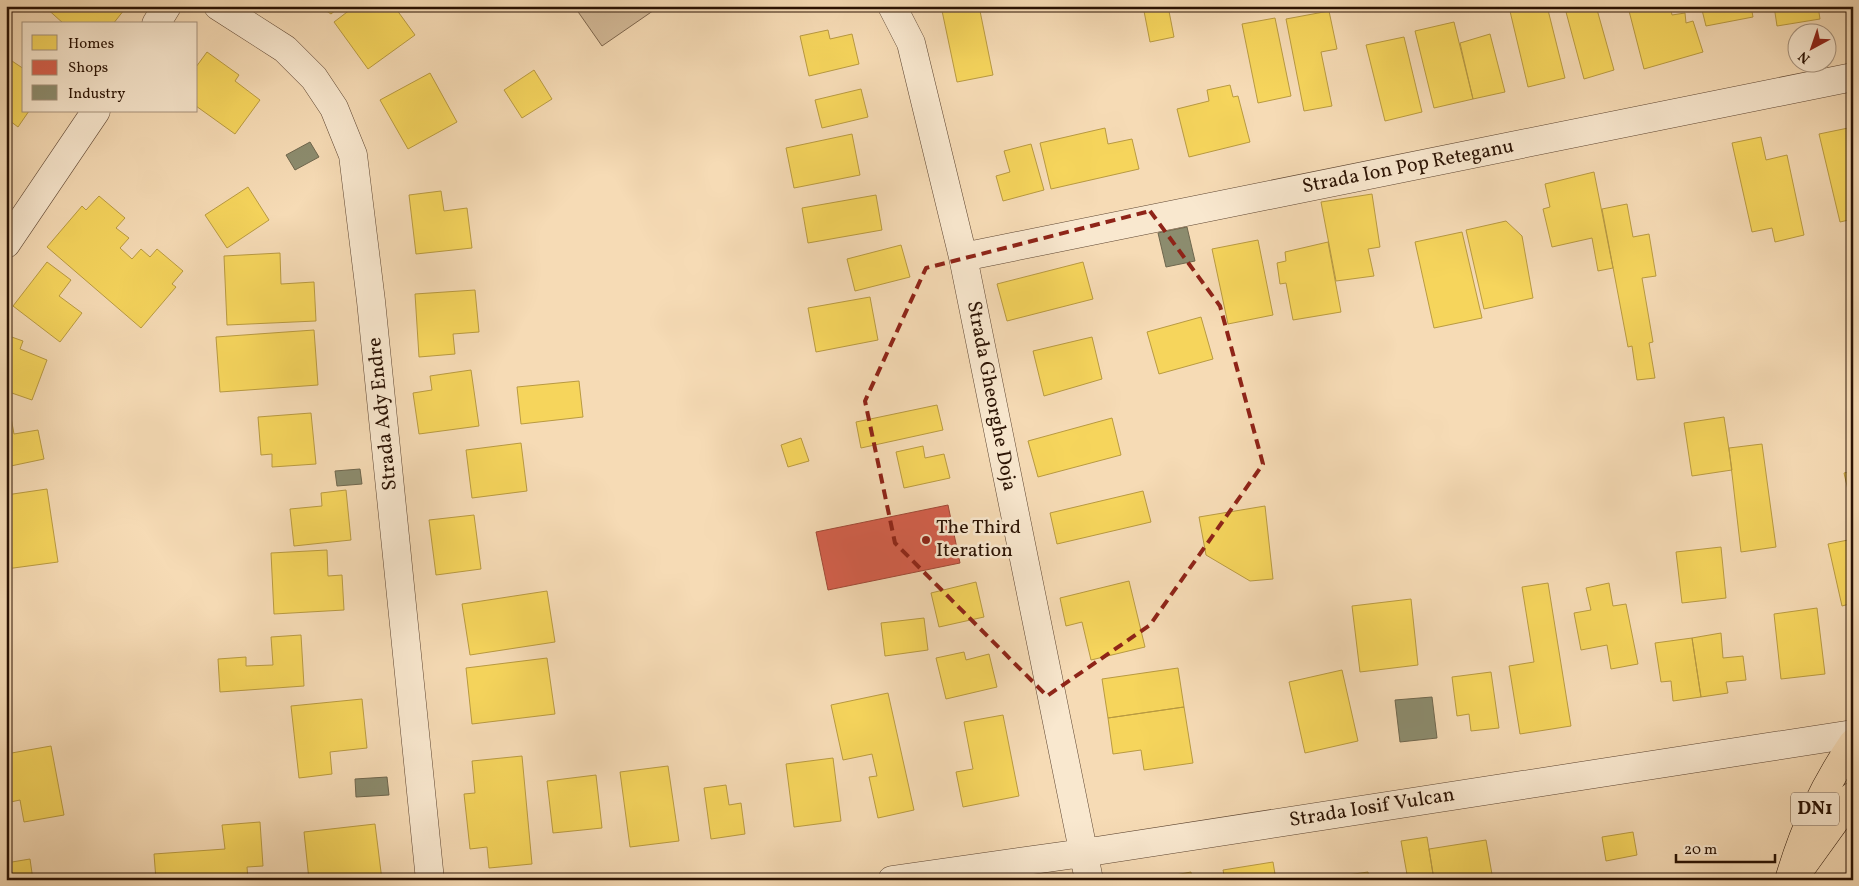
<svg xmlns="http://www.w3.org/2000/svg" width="1859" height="886" viewBox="0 0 1859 886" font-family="Vollkorn,serif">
  <rect width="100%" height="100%" fill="#f6dbb5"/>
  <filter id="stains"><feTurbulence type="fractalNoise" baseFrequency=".004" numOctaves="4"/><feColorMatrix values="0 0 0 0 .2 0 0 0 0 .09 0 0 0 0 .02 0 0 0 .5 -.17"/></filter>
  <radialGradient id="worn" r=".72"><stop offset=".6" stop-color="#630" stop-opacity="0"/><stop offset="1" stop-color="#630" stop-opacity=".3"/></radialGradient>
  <path fill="#d3b997" stroke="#7e664d" d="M 574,6 L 660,6 L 602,46 Z"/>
  <path fill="#f6d55c" stroke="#b99a41" d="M 44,6 L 119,6 L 124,10 L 113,24 L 64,24 Z
    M 319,6 L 341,6 L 331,14 Z
    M 355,6 L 394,6 L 415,35 L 368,69 L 334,22 Z
    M 941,6 L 979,6 L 993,75 L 957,82 Z
    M 1143,6 L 1168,6 L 1174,37 L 1150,42 Z
    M 1513,6 L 1547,6 L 1565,78 L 1528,87 L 1509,7 Z
    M 1588,6 L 1596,6 L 1614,70 L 1584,79 L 1566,12 Z
    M 1632,6 L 1670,6 L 1672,15 L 1685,13 L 1686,23 L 1693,21 L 1703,52 L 1644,69 L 1628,7 Z
    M 1701,6 L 1751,6 L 1753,17 L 1706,26 Z
    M 1774,6 L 1818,6 L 1820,19 L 1777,26 Z
    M 1329,11 L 1337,49 L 1321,52 L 1332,106 L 1304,111 L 1286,19 Z
    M 1275,18 L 1291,96 L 1258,103 L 1242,24 Z
    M 1454,22 L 1473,99 L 1434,108 L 1415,31 Z
    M 828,30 L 830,39 L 852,34 L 859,64 L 809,76 L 800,36 Z
    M 1490,34 L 1505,92 L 1473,99 L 1460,43 Z
    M 1404,37 L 1422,112 L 1385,121 L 1366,45 Z
    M 207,52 L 239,75 L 235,81 L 260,100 L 235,134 L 196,106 L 196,67 Z
    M 6,57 L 24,69 L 24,111 L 29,111 L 18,127 L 6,118 Z
    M 534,70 L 552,99 L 522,118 L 504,90 Z
    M 430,73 L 457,122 L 408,149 L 380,100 Z
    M 1230,85 L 1233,97 L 1238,96 L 1250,142 L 1189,157 L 1177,109 L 1209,101 L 1207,90 Z
    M 861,89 L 868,117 L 822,128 L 815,100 Z
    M 1853,127 L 1853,219 L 1840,222 L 1819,134 Z
    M 1105,128 L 1108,144 L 1132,139 L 1139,169 L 1051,189 L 1040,143 Z
    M 852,134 L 860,175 L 794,188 L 786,148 Z
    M 1761,137 L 1766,160 L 1787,155 L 1804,235 L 1775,242 L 1772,228 L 1752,232 L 1732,143 Z
    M 1031,144 L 1044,190 L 1003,201 L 996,176 L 1010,172 L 1004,151 Z
    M 1594,172 L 1613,268 L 1598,271 L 1592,238 L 1552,247 L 1543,209 L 1550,207 L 1545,184 Z
    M 248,187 L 269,220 L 227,248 L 205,215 Z
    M 441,191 L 444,211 L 467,208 L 472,248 L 416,254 L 409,195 Z
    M 1372,194 L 1380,247 L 1368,249 L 1374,276 L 1336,281 L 1321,202 Z
    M 876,195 L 882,230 L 808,243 L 802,208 Z
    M 99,196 L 125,218 L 116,228 L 129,238 L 120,248 L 132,259 L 141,249 L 150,257 L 157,249 L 183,271 L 172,284 L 176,287 L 141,328 L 47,247 L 82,206 L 86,210 Z
    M 1627,204 L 1633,237 L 1649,234 L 1656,276 L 1642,278 L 1653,342 L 1649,343 L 1655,378 L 1637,380 L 1632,346 L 1628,347 L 1602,209 Z
    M 1506,221 L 1522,236 L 1533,298 L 1484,309 L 1466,230 Z
    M 1462,232 L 1482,318 L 1434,328 L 1415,242 Z
    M 1258,240 L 1273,315 L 1228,324 L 1212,249 Z
    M 1328,242 L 1341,312 L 1293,320 L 1286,283 L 1280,284 L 1277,263 L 1286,261 L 1285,252 Z
    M 901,245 L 910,277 L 855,291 L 847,259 Z
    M 280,253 L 281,284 L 314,282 L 316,321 L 227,325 L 224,256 Z
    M 47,262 L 71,280 L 59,296 L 82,313 L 60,342 L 13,306 Z
    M 1083,262 L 1093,299 L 1007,321 L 997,284 Z
    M 475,290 L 479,332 L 453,334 L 455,354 L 419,357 L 415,294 Z
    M 870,297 L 878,340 L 816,352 L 808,308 Z
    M 1201,317 L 1213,359 L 1159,374 L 1147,332 Z
    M 314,330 L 318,385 L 220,392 L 216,337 Z
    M 6,335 L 23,341 L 20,349 L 47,360 L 32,400 L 6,391 Z
    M 1092,337 L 1102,379 L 1044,396 L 1033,351 Z
    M 471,370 L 479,426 L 419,434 L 413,393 L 432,390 L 430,376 Z
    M 579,381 L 583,417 L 521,424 L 517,387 Z
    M 937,405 L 943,430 L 861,448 L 856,422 Z
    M 10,412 L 14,434 L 38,430 L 44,459 L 6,467 L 6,413 Z
    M 311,413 L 316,464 L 272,467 L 272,454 L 261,455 L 258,417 Z
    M 1724,417 L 1732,470 L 1692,476 L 1684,423 Z
    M 1112,418 L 1121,455 L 1038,477 L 1028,441 Z
    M 801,438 L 809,461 L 788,467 L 781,445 Z
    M 521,443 L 527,491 L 472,498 L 466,450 Z
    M 1762,444 L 1776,547 L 1741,552 L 1729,448 Z
    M 923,446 L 925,458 L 944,454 L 950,478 L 904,488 L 896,452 Z
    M 1853,471 L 1853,511 L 1844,473 Z
    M 47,489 L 58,562 L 6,569 L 6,495 Z
    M 346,490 L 351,540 L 294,546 L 290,509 L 322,506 L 321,493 Z
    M 1143,491 L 1151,522 L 1057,544 L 1050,513 Z
    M 1265,506 L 1273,579 L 1250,581 L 1206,555 L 1199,517 Z
    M 474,515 L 481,569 L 436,575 L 429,520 Z
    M 1853,539 L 1853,603 L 1842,606 L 1828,544 Z
    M 1721,547 L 1726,598 L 1682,603 L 1676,552 Z
    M 327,550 L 328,576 L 342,575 L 344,610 L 274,614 L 271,553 Z
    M 1129,581 L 1145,647 L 1091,660 L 1082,622 L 1066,626 L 1060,598 Z
    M 976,582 L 984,617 L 939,627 L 931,593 Z
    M 1548,583 L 1571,726 L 1520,734 L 1509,666 L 1534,662 L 1522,587 Z
    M 1609,583 L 1613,606 L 1626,604 L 1638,664 L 1611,669 L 1607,645 L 1581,650 L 1574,613 L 1591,610 L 1586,588 Z
    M 547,591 L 555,642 L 470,655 L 462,604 Z
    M 1411,599 L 1418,665 L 1360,672 L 1352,606 Z
    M 1817,608 L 1825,674 L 1781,679 L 1774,614 Z
    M 924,618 L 928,650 L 885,656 L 881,623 Z
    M 1721,633 L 1723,658 L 1743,656 L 1746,680 L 1726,682 L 1728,693 L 1701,697 L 1692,638 Z
    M 301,635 L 304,686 L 220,692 L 218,659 L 246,657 L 246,666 L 273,665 L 271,637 Z
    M 1692,638 L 1701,697 L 1673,701 L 1671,681 L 1661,682 L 1655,643 Z
    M 964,652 L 966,660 L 989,654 L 997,687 L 946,699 L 936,658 Z
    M 547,658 L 555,714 L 472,724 L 466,668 Z
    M 1178,668 L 1184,707 L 1108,718 L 1102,679 Z
    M 1342,670 L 1358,741 L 1305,753 L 1289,682 Z
    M 1491,672 L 1499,728 L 1471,731 L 1469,714 L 1457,716 L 1452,677 Z
    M 888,693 L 914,810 L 878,818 L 869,777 L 877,776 L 872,754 L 843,760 L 831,705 Z
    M 362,699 L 367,748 L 330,752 L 332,774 L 299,778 L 291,706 Z
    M 1184,707 L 1193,763 L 1144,770 L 1141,750 L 1113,754 L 1108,718 Z
    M 1003,715 L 1019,796 L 963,807 L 956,772 L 973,769 L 964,722 Z
    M 51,746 L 64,815 L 24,822 L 20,800 L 6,803 L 6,754 Z
    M 522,756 L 532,864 L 489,868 L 487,847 L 470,849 L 464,794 L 475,793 L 472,761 Z
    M 833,758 L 841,821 L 794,827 L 786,764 Z
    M 668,766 L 679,841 L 630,847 L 620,772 Z
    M 596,775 L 602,828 L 553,833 L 547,781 Z
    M 726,785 L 729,805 L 741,803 L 745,834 L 711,839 L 704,788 Z
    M 260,822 L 263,866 L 247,867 L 248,880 L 156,880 L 154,854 L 225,849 L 222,825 Z
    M 375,824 L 382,880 L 309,880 L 304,832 Z
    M 1633,832 L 1637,855 L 1606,861 L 1602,837 Z
    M 1427,837 L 1434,880 L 1408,880 L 1401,841 Z
    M 1486,840 L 1493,880 L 1434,880 L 1429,849 Z
    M 30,859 L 33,880 L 6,880 L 6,863 Z
    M 1273,862 L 1276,880 L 1225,880 L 1223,870 Z
    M 1191,872 L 1192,880 L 1149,880 Z
    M 1368,872 L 1369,880 L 1320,880 L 1320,879 Z"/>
  <path fill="#d6604d" stroke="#a24937" d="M 948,505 L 960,563 L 828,590 L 816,532 Z"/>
  <path fill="#8c8c6e" stroke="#6f674e" d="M 310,142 L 319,157 L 295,170 L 286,155 Z
    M 1187,227 L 1195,261 L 1166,267 L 1158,233 Z
    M 360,469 L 362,484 L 337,486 L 335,471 Z
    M 1432,697 L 1437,738 L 1400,742 L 1395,700 Z
    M 387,777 L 389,795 L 356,797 L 355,779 Z"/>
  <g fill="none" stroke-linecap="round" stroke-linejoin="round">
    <g stroke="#5d4430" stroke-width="29">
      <path id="minor" d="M 218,6 L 285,49 L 314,78 L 334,108 L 353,155 L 371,301 L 430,880
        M 892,6 L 911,43 L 963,257 L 1089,880
        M 156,24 L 167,6
        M 6,244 L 96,111
        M 963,257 L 1853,77
        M 892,880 L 1083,853 L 1853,734"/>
    </g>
    <g stroke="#2a1203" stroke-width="29">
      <path id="major" d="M 1804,864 L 1853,796
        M 1789,880 C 1804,829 1823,787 1853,743"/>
    </g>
    <use href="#minor" stroke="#f9e8cf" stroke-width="28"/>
    <use href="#major" stroke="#f6dbb5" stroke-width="28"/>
  </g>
  <path fill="none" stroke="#8f2418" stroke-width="4" stroke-dasharray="10 6" stroke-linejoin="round" d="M 1150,211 L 1220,306 L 1263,464 L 1150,625 L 1047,696 L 895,543 L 865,401 L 926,268 Z"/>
  <circle fill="#8f2418" stroke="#f9e8cf" stroke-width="2" cx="926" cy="540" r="5"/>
  <g text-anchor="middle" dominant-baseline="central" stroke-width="5" stroke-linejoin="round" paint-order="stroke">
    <rect fill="#f9e8cf" stroke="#685240" stroke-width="1" x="1791" y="792.5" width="48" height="33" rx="4"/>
    <g font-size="19" font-weight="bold" fill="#2a1203">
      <text x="1815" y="809">DN1</text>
    </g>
    <g font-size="20" fill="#2a1203" stroke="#f9e8cf">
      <text transform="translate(1408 167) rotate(-11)">Strada Ion Pop Reteganu</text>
      <text transform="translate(991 396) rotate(79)">Strada Gheorghe Doja</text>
      <text transform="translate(383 414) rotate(-96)">Strada Ady Endre</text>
      <text transform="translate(1372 808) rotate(-9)">Strada Iosif Vulcan</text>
    </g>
    <g font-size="20" fill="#2a1203" stroke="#f9e8cf" text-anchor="start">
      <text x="936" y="528">The Third<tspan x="936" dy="23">Iteration</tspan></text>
    </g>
  </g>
  <rect width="1859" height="886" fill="none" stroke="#f6dbb5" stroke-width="25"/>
  <rect x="8" y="8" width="1844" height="871" fill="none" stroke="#2a1203" stroke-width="2.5"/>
  <rect x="12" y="12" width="1834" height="861" fill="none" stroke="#2a1203"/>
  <rect x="22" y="22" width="175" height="90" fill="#f9e8cf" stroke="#a6927d"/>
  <rect x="32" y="35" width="25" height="15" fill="#f6d55c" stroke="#a6927d"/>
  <text x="68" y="48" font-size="15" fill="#2a1203">Homes</text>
  <rect x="32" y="60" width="25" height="15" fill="#d6604d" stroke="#a6927d"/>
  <text x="68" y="72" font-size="15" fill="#2a1203">Shops</text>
  <rect x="32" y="85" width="25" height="15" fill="#8c8c6e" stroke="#a6927d"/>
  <text x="68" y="98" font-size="15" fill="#2a1203">Industry</text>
  <g transform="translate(1812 48) rotate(220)"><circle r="24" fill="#f9e8cf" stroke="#a6927d"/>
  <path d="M0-4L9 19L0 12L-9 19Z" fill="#8f2418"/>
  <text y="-8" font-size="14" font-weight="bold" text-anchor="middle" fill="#2a1203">N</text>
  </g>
  <path d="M1676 854v8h99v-8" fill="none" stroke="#2a1203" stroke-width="2.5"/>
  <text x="1684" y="854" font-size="15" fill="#2a1203" stroke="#f9e8cf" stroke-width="4" paint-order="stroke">20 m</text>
  <rect width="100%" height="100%" filter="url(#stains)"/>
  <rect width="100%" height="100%" fill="url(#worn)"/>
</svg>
